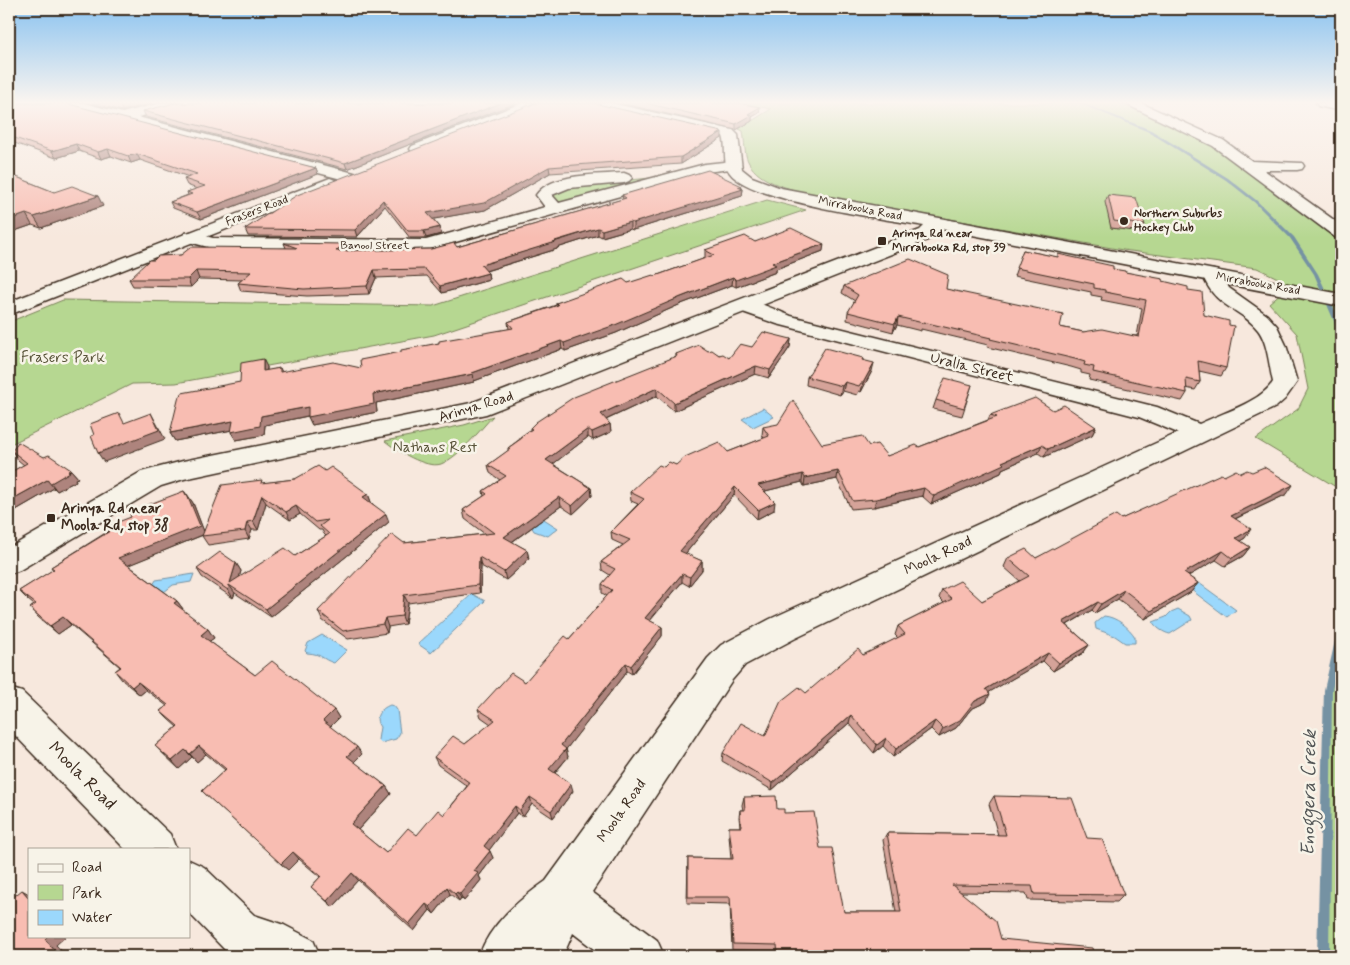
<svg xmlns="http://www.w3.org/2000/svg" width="1350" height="965" viewBox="0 0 1350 965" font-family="Mynerve,sans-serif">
  <rect width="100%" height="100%" fill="#f7e8dd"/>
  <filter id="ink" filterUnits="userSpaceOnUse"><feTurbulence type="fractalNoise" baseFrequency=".02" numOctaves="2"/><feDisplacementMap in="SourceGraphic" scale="10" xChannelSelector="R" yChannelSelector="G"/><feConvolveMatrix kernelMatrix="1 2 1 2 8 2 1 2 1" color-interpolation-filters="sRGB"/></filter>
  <g filter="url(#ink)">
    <path fill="#b6d791" stroke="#788058" d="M 739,103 L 1120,103 L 1193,135 L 1227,154 L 1341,243 L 1341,490 L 1256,439 L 1298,409 L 1308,389 L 1297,334 L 1269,303 L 1282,292 L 1284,281 L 1257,268 L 1123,250 L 804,193 C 786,187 759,182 749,163 C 744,155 745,141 743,131 L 739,129 L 771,109 Z
      M 660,177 L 564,203 L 555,200 L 551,195 L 553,191 L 569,186 Z
      M 767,200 L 806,210 L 434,335 L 176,383 L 132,384 L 13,443 L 9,440 L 9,322 L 63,300 L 433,306 Z
      M 493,416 C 480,430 459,457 441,464 C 426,469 396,450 385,441 L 464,425 Z
      M 1341,632 L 1341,956 L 1323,956 L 1328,690 Z"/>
    <path fill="#9bd8fc" stroke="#7592a3" d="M 763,408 L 774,417 L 753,427 L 742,419 Z
      M 536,514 L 558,528 L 548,536 L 534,531 L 531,526 Z
      M 194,574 L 191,582 L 173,585 L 164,592 L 153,585 L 156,580 Z
      M 1199,583 L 1236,610 L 1227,617 L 1190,589 Z
      M 472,594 L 485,601 L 431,653 L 418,644 Z
      M 1178,609 L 1190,616 L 1192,620 L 1170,634 C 1164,633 1155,627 1153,622 L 1166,617 L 1171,612 Z
      M 1104,616 C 1116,617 1129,627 1135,637 L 1135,643 L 1125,643 L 1115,636 L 1096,629 L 1095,623 Z
      M 322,635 L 347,650 L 334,663 C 321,659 323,654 307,653 L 305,651 L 308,643 Z
      M 390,705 L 394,706 L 397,710 L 400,733 L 396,739 L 381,743 L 378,740 L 380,727 C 373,717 380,709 390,705 Z"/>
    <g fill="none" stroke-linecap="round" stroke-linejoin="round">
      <path fill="#7592a3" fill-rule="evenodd" d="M 1078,103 L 1082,103 L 1151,130 L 1228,178 L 1256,200 L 1294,237 L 1318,274 L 1340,321 L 1341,328 L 1341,341 L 1338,339 L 1334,321 L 1314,274 L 1290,238 L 1254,202 L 1226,180 L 1149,132 Z
        M 1341,629 L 1341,650 L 1332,690 L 1329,956 L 1317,956 L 1324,690 L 1337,632 L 1338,630 Z"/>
      <g stroke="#3b2a1e" stroke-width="3">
        <path id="minor" d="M 161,103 L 183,103 L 181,106 L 123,121 L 117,117 L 118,114 Z
          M 1124,103 L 1141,103 L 1223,140 L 1252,161 L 1302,163 L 1304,166 L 1302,169 L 1297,170 L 1264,170 L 1341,225 L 1341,238 L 1335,237 L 1213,146 Z
          M 1316,103 L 1341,103 L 1341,111 L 1318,106 Z
          M 733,161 L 738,162 L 740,165 L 738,168 L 706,172 L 427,250 L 212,248 L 185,241 L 182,237 L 185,233 L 191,232 L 213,238 L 426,240 L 545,207 L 536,195 C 551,173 599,175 624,173 L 629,175 L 632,178 L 629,181 L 624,183 L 569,188 L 552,195 L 559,203 L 705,164 Z
          M 1213,270 L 1220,272 L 1229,288 L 1267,315 L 1277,326 L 1286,345 L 1297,382 L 1285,399 L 1276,407 L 794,639 L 745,665 L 732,680 L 592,892 L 657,940 L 664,956 L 603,956 L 573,933 L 563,956 L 479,956 C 490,924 519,900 546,881 L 708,658 L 721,645 L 770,619 L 1178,433 L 1139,417 L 777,324 L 737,310 L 734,306 L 737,302 C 753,298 775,310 791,316 L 1157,407 L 1199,424 C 1222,413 1259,403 1273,382 C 1269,366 1268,343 1258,330 C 1240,307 1216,309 1203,276 L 1206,272 Z
          M 9,688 L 22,692 L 170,834 L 176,849 L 125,849 L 9,729 Z
          M 189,860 L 204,867 L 254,915 L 284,925 L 313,940 L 320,956 L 227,956 L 225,950 L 189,913 Z"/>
      </g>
      <g stroke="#3b2a1e" stroke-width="3">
        <path id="tertiary" d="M 62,103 L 84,103 L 354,173 L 357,176 L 354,179 L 349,181 L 64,106 Z
          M 522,103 L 540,103 L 538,106 L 422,152 L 412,152 L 410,149 L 412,146 Z
          M 587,103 L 611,103 L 733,130 L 738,135 L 742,169 L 752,177 L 781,188 L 1341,294 L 1341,306 L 941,229 L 932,238 L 486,414 L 184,479 L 161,486 L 20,570 L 9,574 L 9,548 L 141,472 L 183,461 L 471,403 L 920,230 L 924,226 C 886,219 750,201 730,173 C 722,163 727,147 723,136 L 593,107 Z
          M 330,178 L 335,180 L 338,183 L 335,186 L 9,315 L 9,302 Z"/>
      </g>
      <use href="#minor" fill="#f7f3e8" fill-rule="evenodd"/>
      <use href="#tertiary" fill="#f7f3e8" fill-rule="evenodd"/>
    </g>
    <path fill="#d5a399" stroke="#3b2a1e" d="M 9,103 L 316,168 L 318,174 L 201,219 L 173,208 L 170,202 L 188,195 L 187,192 L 197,189 L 187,185 L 184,179 L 189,177 L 140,160 L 131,163 L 111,156 L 101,159 L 79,151 L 56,158 L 9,141 Z
      M 92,103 L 152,103 L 122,111 Z
      M 516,103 L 347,169 L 146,117 L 143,111 Z
      M 535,103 L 722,138 L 681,164 L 550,173 L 485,210 L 433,219 L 440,227 L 441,234 L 426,238 L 410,238 L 385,206 L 357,237 L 248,236 L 245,229 Z
      M 620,103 L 738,103 L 760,107 L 759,113 L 752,117 L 752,121 L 736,130 Z
      M 9,174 L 54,192 L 103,206 L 41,228 L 32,225 L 9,233 Z
      M 742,188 L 743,189 L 742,196 L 633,230 L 630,229 L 602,237 L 598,235 L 557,248 L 557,249 L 486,271 L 488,273 L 489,280 L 442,293 L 427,276 L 376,278 L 369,294 L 307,296 L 241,291 L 238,283 L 242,280 L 199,279 L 191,287 L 133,286 L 129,279 L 154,260 L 181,255 L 286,248 L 284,243 L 345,251 L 431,249 L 457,247 L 623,199 L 622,195 Z
      M 1108,195 L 1145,225 L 1142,232 L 1111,228 L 1105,202 Z
      M 755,242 L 823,251 L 776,269 L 776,272 L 736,287 L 732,285 L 681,304 L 616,333 L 565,351 L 562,349 L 474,381 L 474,382 L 376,403 L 377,412 L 312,425 L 308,416 L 265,425 L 264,435 L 236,440 L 231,432 L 232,430 L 175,441 L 170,433 L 240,382 L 267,367 L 267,371 L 280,368 L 282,372 L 361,368 L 401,352 L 439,343 L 509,329 L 508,322 L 556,305 L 556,303 L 655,276 L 706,258 L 705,258 L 705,250 Z
      M 1023,250 L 1113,269 L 1125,272 L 1163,281 L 1188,290 L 1204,315 L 1226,368 L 1221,376 L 1199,371 L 1200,382 L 1195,390 L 1186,388 L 1187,393 L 1182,401 L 1089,380 L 1090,375 L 1081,373 L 1081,370 L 1071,367 L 987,347 L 988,345 L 921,329 L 921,331 L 897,325 L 893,332 L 847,320 L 848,312 L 855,301 L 842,293 L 844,286 L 946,289 L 1060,327 L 1083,332 L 1137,336 L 1142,308 L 1101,300 L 1102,297 L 1091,295 L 1091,292 L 1014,276 Z
      M 791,339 L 790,347 L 769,378 L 755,374 L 674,411 L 657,396 L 606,420 L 610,424 L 611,432 L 593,440 L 588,437 L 553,464 L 591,488 L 592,496 L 573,514 L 561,506 L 512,542 L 527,550 L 529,559 L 506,580 L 481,566 L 480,593 L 408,603 L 405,624 L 388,627 L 387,633 L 348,639 L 322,620 L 318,611 L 404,543 L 485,534 L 465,519 L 463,510 L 484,496 L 483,491 L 500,480 L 490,473 L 488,465 L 508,451 L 508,448 L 520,439 L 520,437 L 530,430 L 530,428 L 676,356 L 676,354 L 708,351 L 729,358 L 752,347 Z
      M 863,358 L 863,360 L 872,371 L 861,392 L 859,391 L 857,395 L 843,391 L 840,395 L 806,385 L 807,377 Z
      M 972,385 L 962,416 L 933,409 L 936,400 Z
      M 1053,410 L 1096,427 L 1092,435 L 1044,457 L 1038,453 L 1002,469 L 1001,473 L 931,504 L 922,496 L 874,507 L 851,509 L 837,479 L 804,486 L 802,482 L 765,491 L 774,510 L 757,519 L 734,495 L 685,554 L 702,561 L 702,570 L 689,586 L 682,582 L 650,621 L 662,627 L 662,636 L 632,674 L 627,671 L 566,749 L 568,757 L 555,773 L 573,791 L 553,818 L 532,804 L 523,817 L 517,813 L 489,850 L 493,858 L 479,876 L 481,880 L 464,901 L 461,898 L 459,901 L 450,894 L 434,914 L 430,910 L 414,931 L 358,880 L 333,907 L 311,887 L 320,877 L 299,859 L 288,870 L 202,791 L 225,770 L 206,754 L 197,762 L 192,757 L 179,769 L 155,746 L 177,727 L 168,719 L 160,711 L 167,706 L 146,690 L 140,695 L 122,680 L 115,671 L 120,667 L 71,625 L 58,634 L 38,617 L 30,608 L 34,605 L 27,599 L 19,591 L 53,570 L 51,567 L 131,517 L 184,491 L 193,503 L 204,532 L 264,483 L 295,479 L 325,471 L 368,494 L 371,502 L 389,522 L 271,617 L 235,593 L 233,598 L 202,577 L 197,569 L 236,563 L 241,571 L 239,577 L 295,556 L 326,536 L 324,534 L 322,530 L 319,530 L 300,514 L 290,520 L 266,503 L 258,530 L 252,530 L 249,539 L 208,545 L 202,536 L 203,535 L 128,565 L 177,601 L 183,609 L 182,610 L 208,629 L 214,638 L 209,641 L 255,675 L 334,710 L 339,718 L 330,727 L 362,754 L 354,762 L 386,786 L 391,794 L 358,830 L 386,853 L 417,835 L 444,815 L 467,786 L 438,765 L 434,757 L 465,744 L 491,724 L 481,717 L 478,709 L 525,682 L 569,639 L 607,596 L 602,593 L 602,584 L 610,575 L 602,570 L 601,562 L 623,545 L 612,540 L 611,532 L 638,504 L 631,501 L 630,492 L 664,467 L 676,465 L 728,452 L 764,438 L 762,435 L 763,427 L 822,444 L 869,446 L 887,456 L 919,447 L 988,420 L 990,415 Z
      M 12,451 L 44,457 L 71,470 L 78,478 L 75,479 L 76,481 L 57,491 L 54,488 L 9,514 L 9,473 L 24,465 L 18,460 Z
      M 1241,473 L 1287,494 L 1235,519 L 1245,538 L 1240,541 L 1250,547 L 1243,556 L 1225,566 L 1216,560 L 1188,576 L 1198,583 L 1191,592 L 1145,619 L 1118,599 L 1095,613 L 1092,610 L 1067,625 L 1089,645 L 1083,653 L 1053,671 L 1043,661 L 989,692 L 986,702 L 971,709 L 956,728 L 939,737 L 931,729 L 893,757 L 883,746 L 874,753 L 849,723 L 772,790 L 722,761 L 723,753 L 765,736 L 806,693 L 863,655 L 898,638 L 895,635 L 898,626 L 944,603 L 939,598 L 942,590 L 982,601 L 1020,581 L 1004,567 L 1008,558 L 1036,558 L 1121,519 L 1224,476 Z
      M 994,796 L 1087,838 L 1124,895 L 1117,902 L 1028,900 L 1026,893 L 960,892 L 1001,939 L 1094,956 L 776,956 L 775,951 L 732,950 L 730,904 L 687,903 L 688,858 L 731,859 L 729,835 L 729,827 L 740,827 L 739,817 L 740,810 L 743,810 L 742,805 L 744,797 L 777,809 L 784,813 L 820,848 L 844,912 L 896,912 L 883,840 L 887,833 L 998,835 L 989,804 Z"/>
    <path fill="#ae847d" stroke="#3b2a1e" d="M 127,103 L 152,103 L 122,111 L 120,105 Z
      M 501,103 L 516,103 L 347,169 L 345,163 Z
      M 760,107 L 759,113 L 752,117 L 752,121 L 736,130 L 736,124 L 748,114 Z
      M 722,132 L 722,138 L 681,164 L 681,157 Z
      M 76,144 L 79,151 L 56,158 L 52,151 Z
      M 108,149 L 111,156 L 101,159 L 98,152 Z
      M 137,154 L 140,160 L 131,163 L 128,156 Z
      M 549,167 L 550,173 L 485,210 L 429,220 L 427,213 Z
      M 316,168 L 318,174 L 201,219 L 197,212 Z
      M 742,186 L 741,189 L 743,189 L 742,196 L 633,230 L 633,223 Z
      M 98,196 L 103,206 L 41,228 L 34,217 Z
      M 383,200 L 385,206 L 357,237 L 355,230 Z
      M 26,214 L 32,225 L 9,233 L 9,220 Z
      M 630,222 L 630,229 L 602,237 L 602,230 Z
      M 440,227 L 441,234 L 426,238 L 424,231 Z
      M 598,228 L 598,235 L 557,248 L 557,249 L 482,272 L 481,265 Z
      M 343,244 L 345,251 L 336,251 Z
      M 824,244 L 823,251 L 776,269 L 776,272 L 736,287 L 736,280 L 772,263 Z
      M 374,270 L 376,278 L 369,294 L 367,286 Z
      M 196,271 L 199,279 L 191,287 L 188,279 Z
      M 488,273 L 489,280 L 442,293 L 440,286 Z
      M 733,277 L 732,285 L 681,304 L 616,333 L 565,351 L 564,343 L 681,297 Z
      M 898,317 L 897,325 L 893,332 L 895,324 Z
      M 791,339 L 790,347 L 769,378 L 770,370 Z
      M 561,341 L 562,349 L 474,381 L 472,373 Z
      M 263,359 L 267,367 L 266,380 L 263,371 Z
      M 874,363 L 872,371 L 861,392 L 863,383 Z
      M 756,366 L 755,374 L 674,411 L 674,403 Z
      M 473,374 L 474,382 L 376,403 L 377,412 L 312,425 L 308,417 L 373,394 Z
      M 845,382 L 843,391 L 840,395 L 842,386 Z
      M 657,388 L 657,396 L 601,422 L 601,414 Z
      M 308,407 L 312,415 L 265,425 L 264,435 L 236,440 L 231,432 L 261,416 Z
      M 151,413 L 165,439 L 104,462 L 98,453 Z
      M 233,421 L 237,429 L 175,441 L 170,433 Z
      M 610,424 L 611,432 L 593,440 L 592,432 Z
      M 1096,427 L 1092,435 L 1044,457 L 1048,449 Z
      M 588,429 L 588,437 L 548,468 L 546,460 Z
      M 1042,445 L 1038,453 L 1002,469 L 1001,473 L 931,504 L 934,496 L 1002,462 Z
      M 71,470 L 78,478 L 75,479 L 76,481 L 57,491 L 51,483 Z
      M 838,471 L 837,479 L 804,486 L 805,478 Z
      M 803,474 L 802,482 L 757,493 L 758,485 Z
      M 47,480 L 54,488 L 9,514 L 9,501 Z
      M 1293,485 L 1287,494 L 1224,524 L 1231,516 Z
      M 735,487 L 734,495 L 680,560 L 680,551 Z
      M 591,488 L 592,496 L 573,514 L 572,506 Z
      M 924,488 L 922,496 L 874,507 L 876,499 Z
      M 184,491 L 189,499 L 187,494 L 193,503 L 205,534 L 124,567 L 118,558 L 186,495 Z
      M 368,494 L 371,502 L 366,505 L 363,497 Z
      M 262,495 L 266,503 L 258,530 L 253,521 Z
      M 559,497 L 561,506 L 506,546 L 504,537 Z
      M 775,502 L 774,510 L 757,519 L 758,510 Z
      M 296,506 L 300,514 L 290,520 L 286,512 Z
      M 386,514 L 389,522 L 271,617 L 266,609 Z
      M 247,522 L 252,530 L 249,539 L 245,531 Z
      M 1251,529 L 1245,538 L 1230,547 L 1236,538 Z
      M 1250,547 L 1243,556 L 1225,566 L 1232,558 Z
      M 527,550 L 529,559 L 506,580 L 504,572 Z
      M 1223,551 L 1216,560 L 1178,582 L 1184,573 Z
      M 479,557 L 481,566 L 480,593 L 478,585 Z
      M 702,561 L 702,570 L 689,586 L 690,577 Z
      M 236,563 L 241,571 L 236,589 L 230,583 Z
      M 682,574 L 682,582 L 645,626 L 645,618 Z
      M 1198,583 L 1191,592 L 1145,619 L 1151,611 Z
      M 229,585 L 235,593 L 233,598 L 228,590 Z
      M 1124,590 L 1118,599 L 1095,613 L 1101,604 Z
      M 404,595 L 408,603 L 405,624 L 402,616 Z
      M 177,601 L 183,609 L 180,611 L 174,603 Z
      M 1098,602 L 1092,610 L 1058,630 L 1063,622 Z
      M 63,617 L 71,625 L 58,634 L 50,626 Z
      M 385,618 L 388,627 L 387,633 L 383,624 Z
      M 662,627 L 662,636 L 632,674 L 631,666 Z
      M 208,629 L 214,638 L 207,643 L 201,635 Z
      M 1089,645 L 1083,653 L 1053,671 L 1059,663 Z
      M 1048,653 L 1043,661 L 981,697 L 986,689 Z
      M 626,663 L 627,671 L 564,752 L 566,749 L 568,757 L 551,777 L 549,769 L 561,745 Z
      M 138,682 L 146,690 L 140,695 L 132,687 Z
      M 990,694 L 986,702 L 971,709 L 956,728 L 939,737 L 943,729 L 975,701 Z
      M 334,710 L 339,718 L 328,729 L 323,721 Z
      M 851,715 L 849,723 L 772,790 L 773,783 Z
      M 935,721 L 931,729 L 893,757 L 896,749 Z
      M 886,738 L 883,746 L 874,753 L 877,745 Z
      M 199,746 L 206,754 L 197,762 L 190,754 Z
      M 357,747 L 362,754 L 352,764 L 347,756 Z
      M 185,750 L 192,757 L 179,769 L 172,761 Z
      M 571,784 L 573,791 L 553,818 L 551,811 Z
      M 386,786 L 391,794 L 356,832 L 351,824 Z
      M 530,797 L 532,804 L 523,817 L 520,810 Z
      M 515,806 L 517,813 L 487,853 L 484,846 Z
      M 490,851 L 493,858 L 479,876 L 481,880 L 464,901 L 460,894 L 474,871 Z
      M 293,852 L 299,859 L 288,870 L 281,864 Z
      M 352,873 L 358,880 L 333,907 L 327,901 Z
      M 447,887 L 450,894 L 434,914 L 430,907 Z
      M 9,888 L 23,905 L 12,898 L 9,895 Z
      M 22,890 L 29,894 L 29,898 Z
      M 457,892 L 461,898 L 459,901 L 455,894 Z
      M 426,904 L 430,910 L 414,931 L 409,924 Z
      M 48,936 L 66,936 L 56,945 L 66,956 L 59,956 L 45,939 Z"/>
    <path fill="#f8bdb2" stroke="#3b2a1e" d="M 9,103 L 65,103 L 316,168 L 197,212 L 170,202 L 192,194 L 187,192 L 205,186 L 184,179 L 197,174 L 137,154 L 128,156 L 108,149 L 98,152 L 76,144 L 52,151 L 9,136 Z
      M 112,103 L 127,103 L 120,105 Z
      M 175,103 L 501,103 L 345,163 L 143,111 Z
      M 535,103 L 593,103 L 722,132 L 681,157 L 549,167 L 484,203 L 427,213 L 440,227 L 424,231 L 408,231 L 383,200 L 355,230 L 245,229 L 297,195 Z
      M 645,103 L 738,103 L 760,107 L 748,114 L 752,115 L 736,124 Z
      M 708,170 L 742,186 L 738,187 L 743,189 L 633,223 L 630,222 L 602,230 L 598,228 L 555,241 L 556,242 L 481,265 L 488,273 L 440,286 L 425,269 L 374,270 L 367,286 L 304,289 L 238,283 L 251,272 L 196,271 L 188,279 L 129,279 L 149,260 L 154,260 L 158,256 L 181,255 L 191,247 L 297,248 L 284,243 L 343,244 L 336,251 L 431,249 L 454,243 L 457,247 L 626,198 L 622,195 Z
      M 9,174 L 54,192 L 72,186 L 98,196 L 34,217 L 26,214 L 9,220 Z
      M 1108,195 L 1136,198 L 1145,225 L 1114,221 Z
      M 791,228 L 824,244 L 772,263 L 776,265 L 736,280 L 733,277 L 681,297 L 615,325 L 564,343 L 561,341 L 472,373 L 473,374 L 373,394 L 374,404 L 308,417 L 308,407 L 261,416 L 260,426 L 231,432 L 233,421 L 170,433 L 179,396 L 181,396 L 182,393 L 240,382 L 241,363 L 263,359 L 263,371 L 280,368 L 280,372 L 333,362 L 361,368 L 360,360 L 401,352 L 401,350 L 439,343 L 439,341 L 513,328 L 508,322 L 558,305 L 556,303 L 623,279 L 628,283 L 653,275 L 655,276 L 714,255 L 705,250 L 745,236 L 755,242 Z
      M 1023,250 L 1058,257 L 1058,254 L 1113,266 L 1113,269 L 1125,271 L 1125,272 L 1163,279 L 1163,281 L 1188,287 L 1188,290 L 1202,292 L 1204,315 L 1229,321 L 1229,325 L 1234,326 L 1226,368 L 1198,361 L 1200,382 L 1186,379 L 1187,393 L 1093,372 L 1094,367 L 1084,365 L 1085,362 L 1075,359 L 990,339 L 991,338 L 923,322 L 923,323 L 898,317 L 895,324 L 848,312 L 858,295 L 844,286 L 910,259 L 948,275 L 946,289 L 1063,314 L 1060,327 L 1083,332 L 1102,329 L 1139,337 L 1146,300 L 1105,292 L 1105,290 L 1094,288 L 1094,284 L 1016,268 Z
      M 763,332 L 791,339 L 770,370 L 756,366 L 674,403 L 657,388 L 601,414 L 610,424 L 592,432 L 588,429 L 546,460 L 591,488 L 572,506 L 559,497 L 504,537 L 527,550 L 504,572 L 479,557 L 478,585 L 404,595 L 402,616 L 385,618 L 383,624 L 343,631 L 318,611 L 392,534 L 404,543 L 494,533 L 463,510 L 487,494 L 483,491 L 506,476 L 488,465 L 510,449 L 508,448 L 522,438 L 520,437 L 532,429 L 530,428 L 536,422 L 574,397 L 677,356 L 676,354 L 699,345 L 708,351 L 712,350 L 719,355 L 723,354 L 729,358 L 740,344 L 752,347 Z
      M 825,348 L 863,358 L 862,360 L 874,363 L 863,383 L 861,383 L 859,386 L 845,382 L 842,386 L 807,377 Z
      M 945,378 L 972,385 L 964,408 L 936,400 Z
      M 1035,398 L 1053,410 L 1064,405 L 1096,427 L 1048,449 L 1042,445 L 1002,462 L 1004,464 L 934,496 L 924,488 L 876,499 L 853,501 L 838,471 L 805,478 L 803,474 L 758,485 L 775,502 L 758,510 L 735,487 L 680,551 L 702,561 L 690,577 L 682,574 L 645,618 L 662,627 L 631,666 L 626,663 L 561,745 L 566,749 L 549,769 L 571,784 L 551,811 L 530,797 L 520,810 L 515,806 L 484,846 L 490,851 L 474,871 L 478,873 L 460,894 L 457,892 L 455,894 L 447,887 L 430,907 L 426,904 L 409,924 L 352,873 L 327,901 L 311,887 L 321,876 L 293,852 L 281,864 L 202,791 L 226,769 L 199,746 L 190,754 L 185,750 L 172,761 L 155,746 L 178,726 L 160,711 L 168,705 L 138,682 L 132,687 L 115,671 L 121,667 L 63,617 L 50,626 L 30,608 L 36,604 L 19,591 L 54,569 L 51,567 L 110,531 L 108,526 L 131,517 L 129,512 L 184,491 L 186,495 L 187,494 L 200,526 L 118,558 L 177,601 L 174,603 L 208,629 L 201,635 L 255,675 L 272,661 L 334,710 L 323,721 L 357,747 L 347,756 L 386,786 L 351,824 L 386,853 L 408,828 L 417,835 L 438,810 L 444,815 L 470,783 L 434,757 L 453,736 L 465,744 L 495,720 L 478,709 L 511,673 L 525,682 L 565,636 L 569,639 L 612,590 L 602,584 L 615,569 L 601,562 L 630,540 L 611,532 L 644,499 L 630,492 L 659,465 L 664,467 L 669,462 L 676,465 L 685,457 L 719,442 L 728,452 L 769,436 L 763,427 L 778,424 L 793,400 L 822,444 L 862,436 L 869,446 L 877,444 L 887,456 L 916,445 L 919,447 L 997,417 L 990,415 Z
      M 119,413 L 124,423 L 151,413 L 159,430 L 98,453 L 91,436 L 94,435 L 90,424 Z
      M 18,442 L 44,457 L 49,455 L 71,470 L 68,471 L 70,472 L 51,483 L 47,480 L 9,501 L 9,473 L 27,463 L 12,451 Z
      M 318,466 L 325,471 L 331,467 L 368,494 L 363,497 L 386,514 L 266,609 L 229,585 L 228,590 L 197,569 L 220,552 L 236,563 L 230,583 L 285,548 L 295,556 L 329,534 L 320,526 L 328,520 L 315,522 L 296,506 L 286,512 L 262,495 L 253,521 L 247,522 L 245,531 L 202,536 L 222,485 L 262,480 L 261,483 L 295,479 Z
      M 1264,467 L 1293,485 L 1231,516 L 1251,529 L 1236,538 L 1250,547 L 1232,558 L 1223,551 L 1184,573 L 1198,583 L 1151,611 L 1124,590 L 1101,604 L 1098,602 L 1063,622 L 1089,645 L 1059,663 L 1048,653 L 986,689 L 990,694 L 975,701 L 960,720 L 943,729 L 935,721 L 896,749 L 886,738 L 877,745 L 851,715 L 773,783 L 723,753 L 741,723 L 765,736 L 781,701 L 799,687 L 806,693 L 858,649 L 863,655 L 905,634 L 898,626 L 952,599 L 942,590 L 960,581 L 982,601 L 1029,576 L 1008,558 L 1026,549 L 1036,558 L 1116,515 L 1121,519 L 1221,474 L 1224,476 L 1236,470 L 1241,473 L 1247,470 L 1252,472 Z
      M 776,796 L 777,809 L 784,809 L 784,813 L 814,812 L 820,848 L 832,848 L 844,912 L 901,912 L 887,833 L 1006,835 L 994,796 L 1072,798 L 1087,838 L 1102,839 L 1124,895 L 1034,894 L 1032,886 L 952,885 L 996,921 L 1001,939 L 1092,948 L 1094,956 L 778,956 L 777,945 L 733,944 L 730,897 L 688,897 L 688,858 L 733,859 L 729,827 L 741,827 L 740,810 L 745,810 L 744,797 Z
      M 22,890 L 29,898 L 29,936 L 48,936 L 45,939 L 59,956 L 9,956 L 9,895 L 12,898 Z"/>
  </g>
  <linearGradient id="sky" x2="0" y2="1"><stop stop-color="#89c2f0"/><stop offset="0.43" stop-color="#fbf5f0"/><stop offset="1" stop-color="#fbf5f0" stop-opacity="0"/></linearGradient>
  <rect width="1350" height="238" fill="url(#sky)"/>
  <g fill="#3b2a1e" stroke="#f7f3e8" stroke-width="2">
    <circle cx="1124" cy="221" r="5"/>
    <rect x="877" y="236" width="10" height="10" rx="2.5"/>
    <rect x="46" y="513" width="10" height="10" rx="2.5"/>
  </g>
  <g text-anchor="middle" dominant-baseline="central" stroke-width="5" stroke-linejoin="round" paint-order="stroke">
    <g font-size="12" fill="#3b2a1e" stroke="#f7f3e8">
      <text transform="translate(860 209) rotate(11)">Mirrabooka Road</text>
      <text transform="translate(257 211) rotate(-21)">Frasers Road</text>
      <text x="375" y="246">Banool Street</text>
      <text transform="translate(1258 284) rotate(10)">Mirrabooka Road</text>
    </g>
    <g font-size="12" font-weight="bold" fill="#3b2a1e" stroke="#f7f3e8" text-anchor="start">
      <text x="1134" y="214">Northern Suburbs<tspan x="1134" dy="14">Hockey Club</tspan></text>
      <text x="892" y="234">Arinya Rd near<tspan x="892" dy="14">Mirrabooka Rd, stop 39</tspan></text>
    </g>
    <g font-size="15" fill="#5a553b" stroke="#f7f3e8">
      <text x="63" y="358">Frasers Park</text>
      <text x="435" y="448">Nathans Rest</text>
    </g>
    <g font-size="15" fill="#3b2a1e" stroke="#f7f3e8">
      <text transform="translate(972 368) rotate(14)">Uralla Street</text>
      <text transform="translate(476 407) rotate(-17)">Arinya Road</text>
      <text transform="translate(938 556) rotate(-25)">Moola Road</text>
      <text transform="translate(622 811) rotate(-55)">Moola Road</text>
    </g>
    <g font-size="15" font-weight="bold" fill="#3b2a1e" stroke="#f7f3e8" text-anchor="start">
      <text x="61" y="509">Arinya Rd near<tspan x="61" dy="17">Moola Rd, stop 38</tspan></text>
    </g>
    <g font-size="18" fill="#3b2a1e" stroke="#f7f3e8">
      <text transform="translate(82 776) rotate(45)">Moola Road</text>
    </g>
    <g font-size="19" font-style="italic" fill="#535656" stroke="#f7f3e8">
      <text transform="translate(1309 793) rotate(-89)">Enoggera Creek</text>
    </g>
  </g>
  <rect width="1350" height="965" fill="none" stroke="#f7f3e8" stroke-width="30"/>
  <rect x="15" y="15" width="1320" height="935" fill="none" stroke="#3b2a1e" stroke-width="2" filter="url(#ink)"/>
  <rect x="28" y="848" width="162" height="90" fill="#f7f3e8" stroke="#aca397"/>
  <rect x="38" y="864" width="25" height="8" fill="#f7f3e8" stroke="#aca397"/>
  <text x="72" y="872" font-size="15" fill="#3b2a1e">Road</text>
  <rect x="38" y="885" width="25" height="15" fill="#b6d791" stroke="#aca397"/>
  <text x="72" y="898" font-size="15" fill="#3b2a1e">Park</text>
  <rect x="38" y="910" width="25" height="15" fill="#9bd8fc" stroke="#aca397"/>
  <text x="72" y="922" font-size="15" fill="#3b2a1e">Water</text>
</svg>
